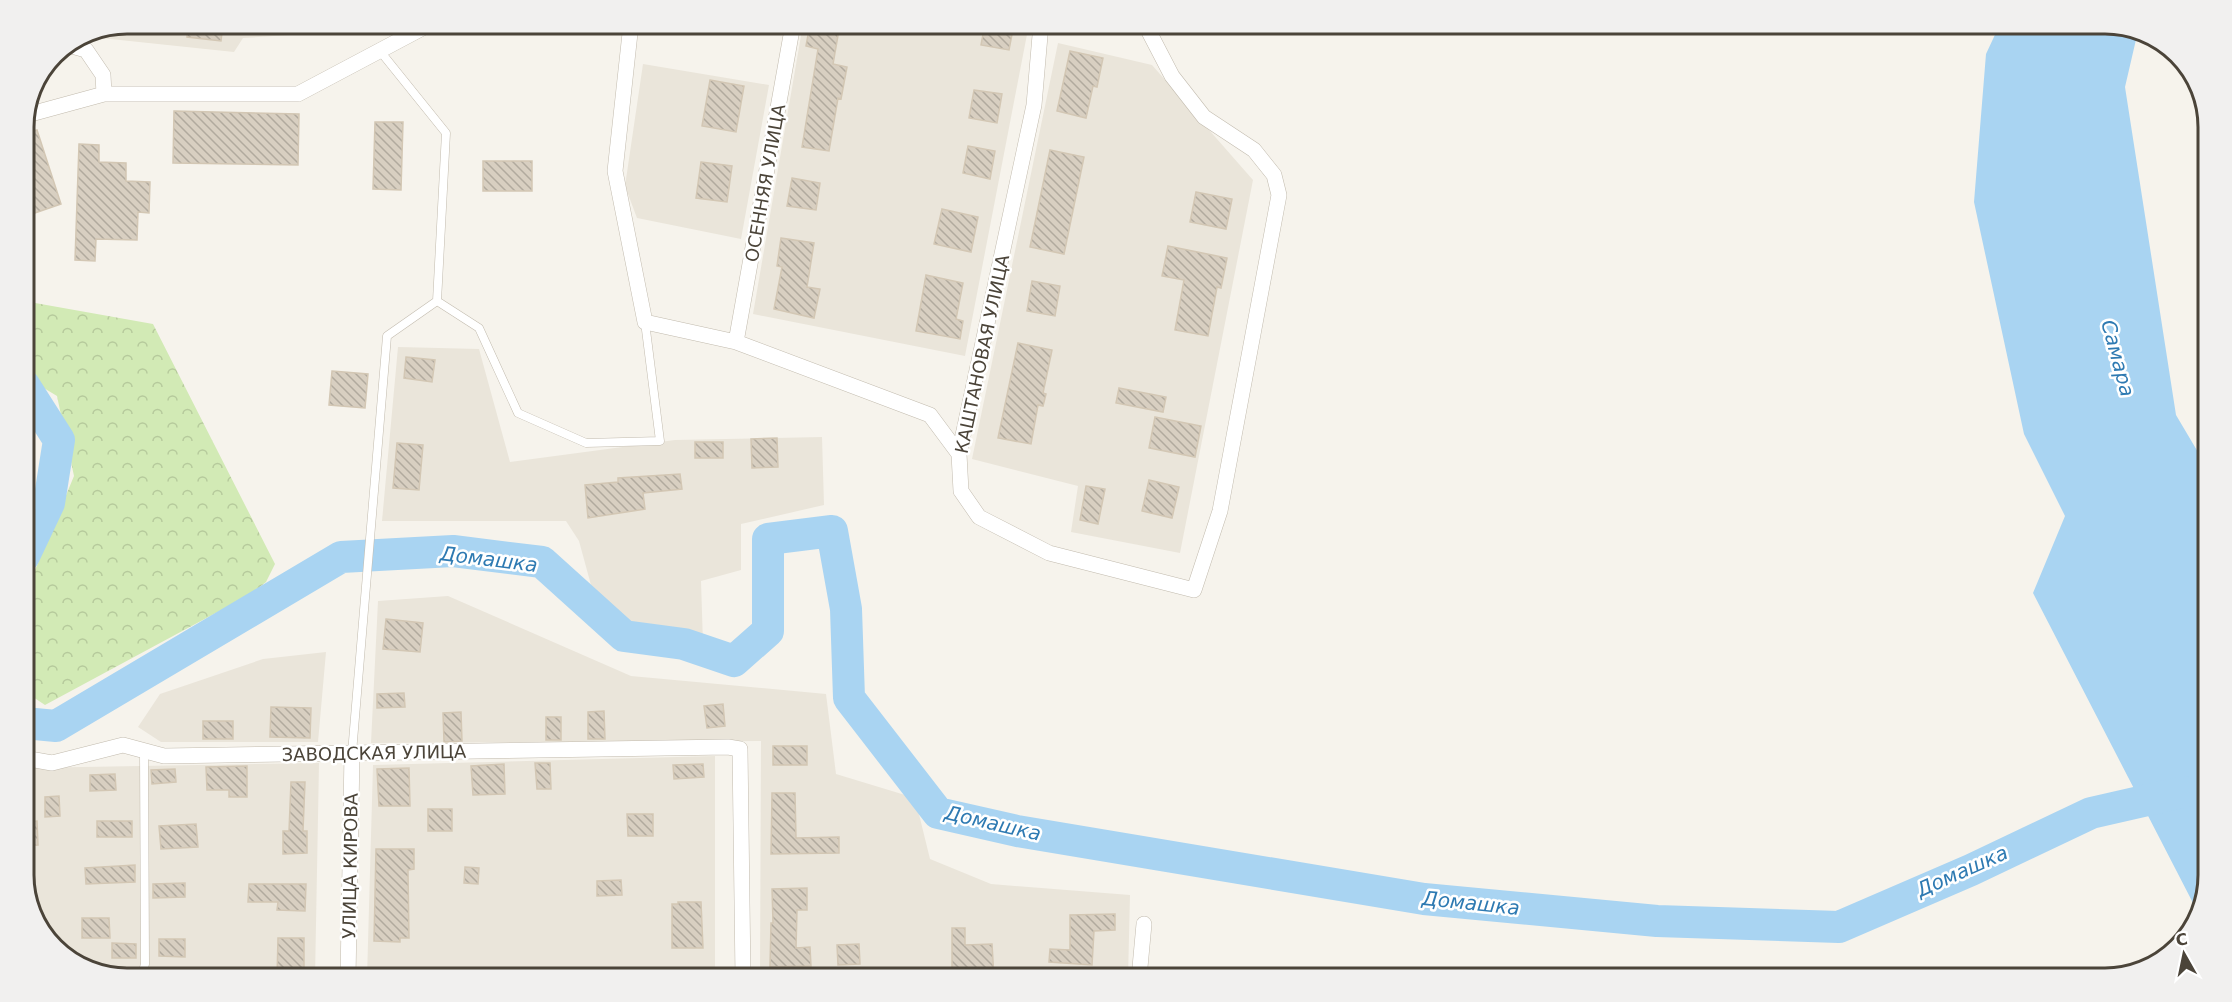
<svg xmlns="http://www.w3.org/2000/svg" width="2232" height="1002" viewBox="0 0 2232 1002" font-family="'DejaVu Sans',sans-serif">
  <defs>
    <pattern id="forest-crowns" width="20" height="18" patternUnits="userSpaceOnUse" patternTransform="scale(1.5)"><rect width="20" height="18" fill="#d2eab5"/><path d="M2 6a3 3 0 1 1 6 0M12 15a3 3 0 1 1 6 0" fill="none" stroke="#b6ca9c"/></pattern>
    <pattern id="building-back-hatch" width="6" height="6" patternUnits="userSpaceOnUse" patternTransform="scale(1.5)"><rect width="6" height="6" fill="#d8cfc1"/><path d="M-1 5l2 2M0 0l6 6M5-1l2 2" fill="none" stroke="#b1aa9e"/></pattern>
  </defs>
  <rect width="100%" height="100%" fill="#f6f3ec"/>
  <path fill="#eae5da" d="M 128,24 L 388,24 L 387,29 L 243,38 L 234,52 L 82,36 L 88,32 Z
    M 803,24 L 1029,24 L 965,356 L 753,314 Z
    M 1058,43 L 1152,65 L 1253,180 L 1180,553 L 1071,532 L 1078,486 L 972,459 Z
    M 643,64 L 769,85 L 741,239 L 637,218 L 625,186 Z
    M 398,347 L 479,349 L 510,462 L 675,440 L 822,437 L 824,505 L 741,524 L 741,570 L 701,581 L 703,644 L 645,638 L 591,585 L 579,541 L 566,521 L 382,521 Z
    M 448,596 L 631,676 L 826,694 L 836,774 L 915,798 L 930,859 L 991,884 L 1130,895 L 1128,978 L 760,978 L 761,741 L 371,743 L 378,601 Z
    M 326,652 L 318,742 L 161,742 L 138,727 L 160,694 L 263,659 Z
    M 715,756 L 715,978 L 367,978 L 373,765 Z
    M 319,763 L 315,978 L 128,978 L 88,970 L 42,932 L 24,881 L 24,768 Z"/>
  <path fill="url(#forest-crowns)" d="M 24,301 L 153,324 L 275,564 L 266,582 L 251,594 L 45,705 L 24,691 L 24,589 L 33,575 L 74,476 L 57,396 L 24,376 Z"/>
  <path fill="#a9d4f2" d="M 2000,24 L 2104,24 L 2138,31 L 2125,87 L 2176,415 L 2208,469 L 2208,874 L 2200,914 L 2197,918 L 2192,901 L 2033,593 L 2065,516 L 2024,434 L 1974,202 L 1986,54 Z"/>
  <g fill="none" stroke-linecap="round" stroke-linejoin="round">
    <path stroke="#a9d4f2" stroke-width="32" d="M 24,385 L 59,440 L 49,503 L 24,556
      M 24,723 L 56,726 L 341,557 L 453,551 L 542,562 L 624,636 L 684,644 L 734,661 L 768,631 L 768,539 L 832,531 L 846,609 L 849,698 L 938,813 L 1017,831 L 1424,899 L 1657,921 L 1839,927 L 1971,870 L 2091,813 L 2183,792"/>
  </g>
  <path fill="url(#building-back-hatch)" stroke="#d3c7b4" stroke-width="1.5" d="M 188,24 L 223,24 L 221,41 L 187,37 Z
    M 810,24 L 840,24 L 833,64 L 847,67 L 841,99 L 838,98 L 829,151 L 802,147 L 818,49 L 806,46 Z
    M 985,24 L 1014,24 L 1009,50 L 981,45 Z
    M 1070,51 L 1103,58 L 1097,87 L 1093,86 L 1086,118 L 1057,111 Z
    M 710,80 L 744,86 L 736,132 L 702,126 Z
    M 974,90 L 1002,94 L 997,123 L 969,118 Z
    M 174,111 L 299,114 L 298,165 L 173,163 Z
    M 375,122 L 403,122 L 401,190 L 373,189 Z
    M 37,130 L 61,204 L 29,215 L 24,200 L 24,134 Z
    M 79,144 L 99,145 L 99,162 L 126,163 L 126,181 L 150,182 L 149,213 L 138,212 L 137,240 L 96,239 L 95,261 L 75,260 Z
    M 968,146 L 995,151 L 990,179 L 963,173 Z
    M 1050,150 L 1084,157 L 1064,254 L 1030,247 Z
    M 483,161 L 532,161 L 532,191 L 483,191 Z
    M 701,162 L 732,166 L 727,202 L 696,198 Z
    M 792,178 L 820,183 L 816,210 L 787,206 Z
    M 1196,192 L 1232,199 L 1226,229 L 1190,222 Z
    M 942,209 L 978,217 L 971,252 L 934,244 Z
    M 781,238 L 814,243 L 807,287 L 820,289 L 814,318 L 774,309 L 782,267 L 777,266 Z
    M 1168,246 L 1227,258 L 1221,288 L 1217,287 L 1208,336 L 1175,330 L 1184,280 L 1162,276 Z
    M 926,275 L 963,283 L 956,319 L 963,321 L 960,339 L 916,331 Z
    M 1032,281 L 1060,286 L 1055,316 L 1027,311 Z
    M 1018,343 L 1052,350 L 1043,393 L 1046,394 L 1043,406 L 1038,405 L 1031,444 L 998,438 Z
    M 406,357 L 435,360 L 432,382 L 404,378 Z
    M 332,371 L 368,374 L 365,408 L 329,405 Z
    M 1119,388 L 1166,397 L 1163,412 L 1116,403 Z
    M 1155,417 L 1201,426 L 1195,457 L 1149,448 Z
    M 777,438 L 778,467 L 752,468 L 751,439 Z
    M 695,442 L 723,442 L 723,458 L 695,458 Z
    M 397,443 L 423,445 L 419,490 L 393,488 Z
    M 680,474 L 682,489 L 643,493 L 645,509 L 588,518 L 585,485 L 618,482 L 618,478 Z
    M 1149,480 L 1179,487 L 1172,518 L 1142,511 Z
    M 1086,486 L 1105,489 L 1098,524 L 1080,520 Z
    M 386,619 L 423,623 L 420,652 L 383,649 Z
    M 404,693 L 405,707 L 377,708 L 377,694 Z
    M 723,704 L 725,726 L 707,728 L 704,706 Z
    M 271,707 L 311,708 L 310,738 L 270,737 Z
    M 604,711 L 605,739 L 588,739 L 588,712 Z
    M 461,712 L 462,741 L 444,742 L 443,713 Z
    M 546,717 L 561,717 L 561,740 L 546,740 Z
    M 203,721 L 233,721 L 233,739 L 203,739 Z
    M 773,746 L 807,746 L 807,765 L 773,765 Z
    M 535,763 L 550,763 L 551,789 L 537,789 Z
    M 504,764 L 505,794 L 473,795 L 471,766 Z
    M 703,764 L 704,777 L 674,779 L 673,765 Z
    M 247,766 L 247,797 L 229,797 L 229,790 L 207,790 L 206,767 Z
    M 409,768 L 410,806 L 379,806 L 377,769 Z
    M 175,769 L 176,782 L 152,784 L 151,770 Z
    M 115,774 L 116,790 L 90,791 L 90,775 Z
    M 291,782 L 305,782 L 303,831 L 307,831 L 307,853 L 283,854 L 283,831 L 289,831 Z
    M 772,793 L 795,793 L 796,838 L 839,837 L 839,853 L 771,854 Z
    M 59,796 L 60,816 L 45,817 L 45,797 Z
    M 428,809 L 452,809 L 452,831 L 428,831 Z
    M 627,814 L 653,814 L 653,836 L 628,836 Z
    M 37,821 L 38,845 L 24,846 L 24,822 Z
    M 97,821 L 132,821 L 132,837 L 97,837 Z
    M 196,824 L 198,847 L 161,849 L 159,826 Z
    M 376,849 L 414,849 L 414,869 L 408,870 L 409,938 L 400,938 L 400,942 L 374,941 Z
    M 135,865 L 135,882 L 86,884 L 85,868 Z
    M 465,867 L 479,868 L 478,884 L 464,883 Z
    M 621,880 L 622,895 L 597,896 L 597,881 Z
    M 185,883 L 185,897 L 153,898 L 153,884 Z
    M 249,884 L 306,884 L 305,911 L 277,910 L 278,902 L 248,902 Z
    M 807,888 L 807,910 L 797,910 L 796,948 L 810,947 L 811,966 L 770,967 L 771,923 L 773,923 L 772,889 Z
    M 678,902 L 701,902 L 703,948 L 672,948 L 672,904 L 678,904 Z
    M 1115,914 L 1115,930 L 1094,931 L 1092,965 L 1049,962 L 1050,949 L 1070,950 L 1070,915 Z
    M 82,918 L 109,918 L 110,938 L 82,938 Z
    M 952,928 L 965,928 L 965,945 L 992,944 L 994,978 L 952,978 Z
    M 278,938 L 304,938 L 304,978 L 277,978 Z
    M 159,939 L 185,939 L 185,957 L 159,956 Z
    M 112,943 L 136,944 L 136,958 L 112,958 Z
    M 859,944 L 860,964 L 838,965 L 837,945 Z"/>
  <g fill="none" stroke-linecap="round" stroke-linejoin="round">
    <g stroke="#c2bbae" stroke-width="9">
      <path id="service" d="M 437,301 L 479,328 L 518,413 L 586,443 L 660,441 L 645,322
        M 352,753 L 387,336 L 437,301 L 446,133 L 380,51
        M 141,978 L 145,964 L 144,751"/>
    </g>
    <g stroke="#c2bbae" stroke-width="16">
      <path id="minor" d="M 631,24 L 615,171 L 645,322 L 736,342 L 930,415 L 959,454
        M 1041,24 L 1034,105 L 959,454 L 961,491 L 979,517 L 1049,553 L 1194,590 L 1220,511 L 1279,195 L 1274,175 L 1254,150 L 1204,117 L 1172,76 L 1145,24
        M 68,45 L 86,50 L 103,75 L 104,94
        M 27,115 L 104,94 L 298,94 L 430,24
        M 736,342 L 793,24
        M 24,758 L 52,763 L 123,745 L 164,756 L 728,747 L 740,749 L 743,978
        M 348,978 L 352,753
        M 1139,978 L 1144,924"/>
    </g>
    <use href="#service" stroke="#fff" stroke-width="8"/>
    <use href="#minor" stroke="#fff" stroke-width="15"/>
  </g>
  <g text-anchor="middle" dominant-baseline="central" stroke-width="5" stroke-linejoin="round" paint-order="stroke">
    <g font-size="18" fill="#4b4439" stroke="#fff">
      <text transform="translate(765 183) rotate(-80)">ОСЕННЯЯ УЛИЦА</text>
      <text transform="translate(982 354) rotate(-78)">КАШТАНОВАЯ УЛИЦА</text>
      <text transform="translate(374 753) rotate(-1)">ЗАВОДСКАЯ УЛИЦА</text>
      <text transform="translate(350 866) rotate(-89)">УЛИЦА КИРОВА</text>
    </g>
    <g font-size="20" font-style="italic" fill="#2e7ab2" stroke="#fff">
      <text transform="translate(2118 358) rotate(75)">Самара</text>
      <text transform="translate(489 559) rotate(7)">Домашка</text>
      <text transform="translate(993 823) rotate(13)">Домашка</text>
      <text transform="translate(1962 871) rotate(-24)">Домашка</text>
      <text transform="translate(1471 903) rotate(6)">Домашка</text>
    </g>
  </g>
  <path d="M0 0H2232V1002H0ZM127 34H2105A93 93 0 0 1 2198 127V875A93 93 0 0 1 2105 968H127A93 93 0 0 1 34 875V127A93 93 0 0 1 127 34Z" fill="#f1f0ef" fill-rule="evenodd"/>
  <path fill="none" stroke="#4b4439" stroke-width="3" d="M127 34H2105A93 93 0 0 1 2198 127V875A93 93 0 0 1 2105 968H127A93 93 0 0 1 34 875V127A93 93 0 0 1 127 34Z"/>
  <g transform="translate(2184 954) rotate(351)" stroke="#ffffff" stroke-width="4.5" paint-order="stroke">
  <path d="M0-4.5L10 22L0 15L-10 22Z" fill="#4b4439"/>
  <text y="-9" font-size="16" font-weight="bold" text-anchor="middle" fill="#4b4439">С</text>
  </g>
</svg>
